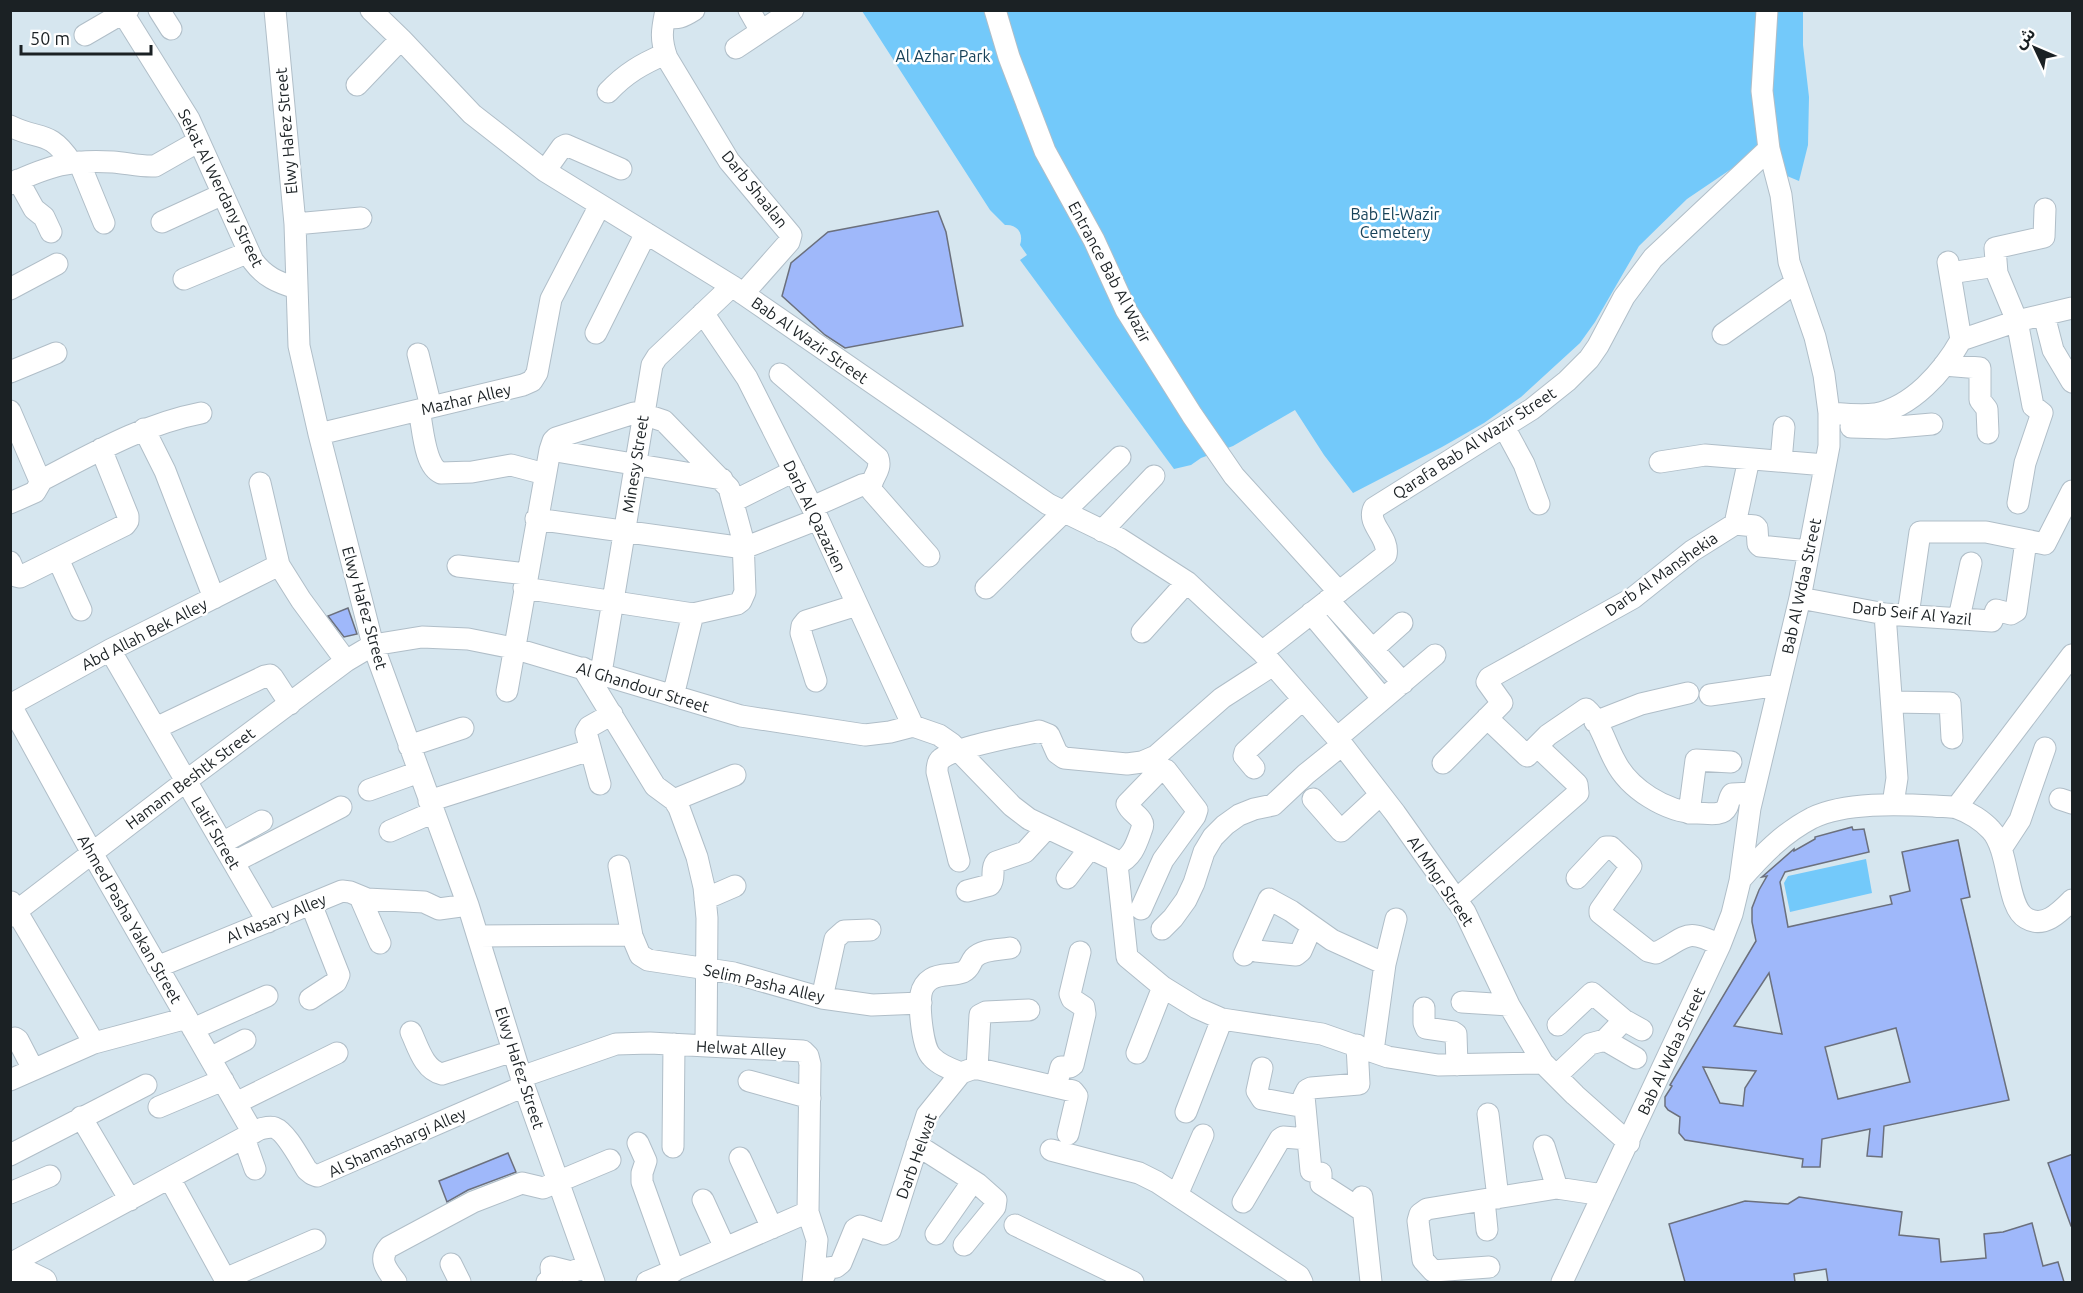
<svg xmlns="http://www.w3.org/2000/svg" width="2083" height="1293" viewBox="0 0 2083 1293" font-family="Ubuntu,'Noto Sans Arabic',sans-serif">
  <rect width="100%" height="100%" fill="#d6e6ef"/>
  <path fill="#73c9fa" d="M 862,11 L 1803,11 L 1803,45 L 1809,97 L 1808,145 L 1799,181 L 1746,159 L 1687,199 L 1639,246 L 1595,322 L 1580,343 L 1521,397 L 1484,423 L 1442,447 L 1353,493 L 1324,455 L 1295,410 L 1233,446 L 1201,458 L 1191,465 L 1174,469 L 1020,260 L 1027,255 L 1020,245 C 1024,233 1017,224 1005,225 L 990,210 Z
    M 1866,859 L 1872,893 L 1790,912 L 1784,883 L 1788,876 Z"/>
  <path fill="#9fb8fa" stroke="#6b707d" stroke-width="1.5" fill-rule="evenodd" d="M 938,211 L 946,232 L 963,326 L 845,348 L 825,335 L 782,296 L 791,263 L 828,232 Z
    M 348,608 L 357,634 L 344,637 L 328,616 Z
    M 1852,827 L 1853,830 L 1864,829 L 1869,852 L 1785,872 L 1780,882 L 1788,927 L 1892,904 L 1890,896 L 1910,891 L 1902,852 L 1958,840 L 1970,897 L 1961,899 L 2009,1100 L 1884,1126 L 1882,1157 L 1867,1156 L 1870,1129 L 1822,1139 L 1820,1167 L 1802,1167 L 1803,1159 L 1685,1140 L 1679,1133 L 1680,1117 L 1668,1110 L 1665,1106 L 1665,1097 L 1672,1086 L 1670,1085 L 1756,941 L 1752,922 L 1752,908 L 1759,890 L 1767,876 L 1762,877 L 1794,849 L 1794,851 L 1815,839 L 1815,837 ZM 1769,973 L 1782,1034 L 1734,1026 ZM 1896,1028 L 1910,1082 L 1838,1099 L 1825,1047 ZM 1703,1067 L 1756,1071 L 1745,1088 L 1743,1106 L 1720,1103 Z
    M 508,1153 L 516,1172 L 468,1190 L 447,1202 L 439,1181 Z
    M 2073,1154 L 2073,1226 L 2071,1226 L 2048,1163 Z
    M 1799,1197 L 1902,1212 L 1899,1235 L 1939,1239 L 1941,1262 L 1986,1258 L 1984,1234 L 2003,1232 L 2032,1223 L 2043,1266 L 2058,1262 L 2064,1282 L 1828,1282 L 1826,1269 L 1794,1274 L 1795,1282 L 1685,1282 L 1669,1224 L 1745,1201 L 1788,1204 Z"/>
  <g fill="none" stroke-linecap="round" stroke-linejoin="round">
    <g stroke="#b0bec8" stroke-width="23">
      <path id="minor" d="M 121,10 L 189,119 L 253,261 C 265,277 277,282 296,288
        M 159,10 L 171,29
        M 275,10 L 295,224 L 299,346 L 319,434 L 373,645 L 468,905 L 524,1086 L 594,1282
        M 371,10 L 401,39 L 472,114 L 545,171 L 732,286 L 1048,504 L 1120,539 L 1187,582 L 1262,652 L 1337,738 L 1395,813 L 1465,912 L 1509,1005 L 1543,1063 L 1575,1095 L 1629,1143
        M 666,10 C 662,30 660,38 667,58 L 729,161 L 791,235 L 789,242 L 743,294
        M 749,10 L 761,31
        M 995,10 L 1009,57 L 1045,151 L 1094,240 L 1126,310 L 1192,415 L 1234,476 L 1339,592
        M 665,16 C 677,20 683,17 694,10
        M 85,35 L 128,10
        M 736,48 L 793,10
        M 357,85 L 401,39
        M 608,92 C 626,73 642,64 665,54
        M 10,126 C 40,141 49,129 71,162
        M 79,162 L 104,223
        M 545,171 L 562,147 L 566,145 L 621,169
        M 18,180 L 34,209 L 44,217 L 51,232
        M 10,184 C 49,166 70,159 113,162 C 127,163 141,167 155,166 L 199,141
        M 162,222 L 223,194
        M 295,224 L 361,218
        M 1948,262 L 1961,340
        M 1950,273 L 1996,266
        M 184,279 L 249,252
        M 10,289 L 57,264
        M 703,313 L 747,378 L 818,519 L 913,726
        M 2044,315 L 2053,350 L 2072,382
        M 596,333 L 646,233
        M 1723,334 L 1795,283
        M 418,354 L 431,407
        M 1944,365 L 1980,368 L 1980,400 L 1987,409 L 1988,433
        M 10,372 L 56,353
        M 780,374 L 878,458 C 883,472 868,479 872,491 L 929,556
        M 419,410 C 423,427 424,466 441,473 L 472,472 L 511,465 L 545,474
        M 10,411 L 40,481
        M 1829,413 C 1843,414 1861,416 1875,414 C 1912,407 1943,372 1961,340 L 2017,321 L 2072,308
        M 1504,427 L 1524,464 L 1539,504
        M 1851,427 L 1886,428 L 1932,424
        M 144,429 L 165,471 L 214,598
        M 319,434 L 523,385 L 532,381 L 537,373 L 551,299 L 600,205
        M 550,450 L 722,479
        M 1781,461 L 1784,427
        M 1660,462 L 1705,455 L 1825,465
        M 260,483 L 279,565 L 301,600 L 346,661
        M 734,501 L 794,471
        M 10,503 L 35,492 L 42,480 C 94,453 144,424 201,413
        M 2018,503 L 2025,463 L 2042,413 L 2033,406 L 2017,321 L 1997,273 L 1995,248 L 2044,237 L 2045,209
        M 812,507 L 862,485 L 871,483
        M 536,519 L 744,548 L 818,519
        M 1735,524 L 1749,459
        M 1102,531 L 1154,476
        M 58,559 L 81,610
        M 10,562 L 16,576 L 20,577 L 125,525 L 128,521 L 128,516 L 101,449
        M 458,566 L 526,574
        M 986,588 L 1120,457
        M 1800,598 L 1885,614 L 1992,621 L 1996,610 L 2011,614 L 2016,611 L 2026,541
        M 1328,600 L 1403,683
        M 1311,613 L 1383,699
        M 1885,614 L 1897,778 L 1893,804
        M 1908,615 L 1920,532 L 1986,532 L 2045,544 L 2072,491
        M 1959,618 L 1971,563
        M 1142,632 L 1187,582
        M 1373,649 L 1402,623
        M 110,650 L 268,922
        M 1262,652 L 1386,555 C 1390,537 1366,524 1374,508 L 1532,409 L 1567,381 L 1589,359 L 1598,346 L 1624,297 L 1653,258 L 1769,149
        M 583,668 L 655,786 L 674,800 L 679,808 L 697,857 L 704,887 L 707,918 L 706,1046
        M 601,673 L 652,365 L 657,357 L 732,286
        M 816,681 L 801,633 L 802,626 L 806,621 L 857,605
        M 507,691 L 550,450 L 553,441 L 556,438 L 634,413 L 643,414 L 664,421 L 729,488 L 743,540 L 745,592 L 741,601 L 737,604 L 693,614 L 524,588
        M 1710,695 L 1779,685
        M 673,696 L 693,614
        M 1893,702 L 1950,703 L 1952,738
        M 10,704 L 92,853 L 253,1133
        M 10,705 L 110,650 L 279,565
        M 1487,718 L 1527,756 L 1548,735 L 1586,709 C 1600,721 1606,745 1615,761 C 1629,789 1666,812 1697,813 C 1707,813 1722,817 1727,807 C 1729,803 1729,798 1732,794 L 1753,793
        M 1595,722 L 1641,704 L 1688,693
        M 156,728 L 265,676 L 270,675 L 273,678 L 290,704
        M 1337,738 L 1435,655
        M 409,746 L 463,728
        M 1443,763 L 1502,703 L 1487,682 L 1489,678 L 1633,598 L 1692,551 L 1735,524 L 1755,526 L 1757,528 L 1758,544 L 1760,546 L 1809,551
        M 1254,768 L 1244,756 L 1245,752 L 1303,699
        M 600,784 L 586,732 L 589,727 L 612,714
        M 369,790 L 419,772
        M 1313,799 L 1341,831 L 1380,795
        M 2060,799 L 2072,803
        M 674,800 L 735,775
        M 429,801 L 590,750
        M 1956,808 L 2072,655
        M 1689,813 L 1696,760 L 1731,762
        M 390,831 L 434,812
        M 222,843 L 262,821
        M 2001,849 L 2020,820 L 2045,748
        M 959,861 L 937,772 C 937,768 937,762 941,759 C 954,747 1019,736 1039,731 L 1049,735 L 1057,753 L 1064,758 L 1127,764 L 1142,762 L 1156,756 L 1222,698 L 1273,665
        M 234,862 L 341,807
        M 1117,864 C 1132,858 1136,845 1141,831 C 1142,828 1144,825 1142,822 C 1139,815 1130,812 1127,804 L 1161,769 L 1166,770 L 1197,810 L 1195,816 L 1163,860 L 1141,909
        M 619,866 L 632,936
        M 1067,878 L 1090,848
        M 1577,878 L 1606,847 L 1611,847 L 1631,866 L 1600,910 L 1600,913 L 1648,951 L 1656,953 C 1688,937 1684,927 1720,945
        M 1740,880 C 1762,855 1783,833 1812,818 C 1845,802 1899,804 1934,806 C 1941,807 1950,806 1957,808 C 1969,812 1983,821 1991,830 C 2010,850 2006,907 2026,918 C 2044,929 2060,912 2072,900
        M 967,891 L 990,885 C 996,878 990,869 996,862 L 1025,852 L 1047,828
        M 360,897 L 380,943
        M 705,899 L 735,886
        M 1457,899 L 1578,793 L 1577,784 L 1537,746
        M 11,902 L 94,1043
        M 10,916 L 186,781 L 346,661 L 373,645 L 422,637 L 468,639 L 513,648 L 741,716 L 865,735 L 890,732 L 913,726 L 939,735 L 952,744 L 1012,806 L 1029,819 L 1115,860 L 1117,864 L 1127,957 L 1163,987 L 1197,1008 L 1222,1019 L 1322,1034 L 1388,1057 L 1438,1065 L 1543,1063
        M 1162,929 L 1173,918 L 1186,900 L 1194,883 L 1204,852 L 1213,837 L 1225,825 L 1239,815 L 1254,809 L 1273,805 L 1306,774 L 1342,745
        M 478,936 L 625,935 L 632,936 L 640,955 L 648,960 L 734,973 L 822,998 L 872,1005 L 921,1003
        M 1256,951 L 1296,955 L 1301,951 L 1312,926
        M 1244,955 L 1269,899 L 1291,911 L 1332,940 L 1385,964
        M 157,967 L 342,891 L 350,892 L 367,899 L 424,902 L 439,909 L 468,905
        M 822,998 L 835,939 L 844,931 L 870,930
        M 310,999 L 336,982 L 339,975 L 311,904
        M 1462,1002 L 1509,1005
        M 1424,1008 L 1424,1023 L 1426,1028 L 1453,1032 L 1456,1034 L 1457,1065
        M 1558,1025 L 1592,993 L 1624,1020 L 1642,1030
        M 193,1029 L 267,996
        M 411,1032 C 418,1047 424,1070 442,1074 L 513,1051
        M 10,1039 L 15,1038 L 18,1040 L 33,1069
        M 1605,1040 L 1636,1058
        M 1357,1045 L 1359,1084 L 1311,1088 L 1307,1090 L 1304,1096 L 1311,1171 L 1321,1173 L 1321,1184 L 1363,1211
        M 1373,1051 L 1385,964 L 1396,919
        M 1137,1053 L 1163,987
        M 210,1058 L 245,1040
        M 1262,1068 L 1257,1091 L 1262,1099 L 1305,1107
        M 977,1069 L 980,1015 L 986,1012 L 1029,1010
        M 961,1073 C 951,1069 939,1065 932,1057 C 922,1048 919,1008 921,994 C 922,988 926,982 931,979 C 941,973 953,976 963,972 C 970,969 970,963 974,958 C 982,949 999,950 1010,948
        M 1556,1076 L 1590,1044 L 1605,1040 L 1624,1020
        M 521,1077 L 616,1044 L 650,1043 L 803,1051 L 808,1056 L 810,1064 L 808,1212 L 817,1240 L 813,1282
        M 10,1080 L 94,1043 L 187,1018
        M 749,1081 L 810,1098
        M 1056,1087 L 1061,1067 L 1070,1067 L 1073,1065 L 1085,1014 L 1084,1007 L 1072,999 L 1070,994 L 1080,952
        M 236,1103 L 337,1053
        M 159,1107 L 223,1080
        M 1186,1112 L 1222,1019
        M 1488,1114 L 1498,1198
        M 81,1117 L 130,1200
        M 244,1138 L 255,1169
        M 638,1143 L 646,1161 L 642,1173 L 642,1182 L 674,1271
        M 917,1145 L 978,1184 L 996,1200 L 995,1207 L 964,1245
        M 1544,1146 L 1557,1188
        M 673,1147 L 674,1044
        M 1051,1150 L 1139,1173 L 1157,1182 L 1299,1276 L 1302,1282
        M 10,1155 L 146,1085
        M 740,1158 L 772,1228
        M 170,1179 L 225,1279 L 315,1240
        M 10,1193 L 50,1176
        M 1177,1195 L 1203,1135
        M 1362,1197 L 1371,1282
        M 703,1200 L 725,1248
        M 1484,1200 L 1487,1230
        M 1243,1202 L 1280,1139 L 1283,1137 L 1308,1139
        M 1015,1225 L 1133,1282
        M 936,1234 L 973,1181
        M 10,1264 L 260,1129 C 265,1128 270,1126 275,1128 C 286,1132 300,1159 307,1170 L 312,1174 L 317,1176 L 524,1086
        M 451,1264 L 460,1282
        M 1489,1267 L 1433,1271 L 1423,1260 L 1418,1221 L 1420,1214 L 1427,1209 L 1557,1188 L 1603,1195
        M 396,1282 C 388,1271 377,1260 389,1247 L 473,1202 L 522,1183 L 543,1188 L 610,1160
        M 547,1282 L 552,1278 L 551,1267 L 571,1272 L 588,1266
        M 647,1282 L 808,1212
        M 821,1282 L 828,1268 L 836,1267 L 841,1263 L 855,1229 L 860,1226 L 884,1234 L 890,1231 L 927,1115 L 961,1073 L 975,1068 L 1073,1091 L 1077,1096 L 1068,1134
        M 1562,1282 L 1720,945 L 1732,914 L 1740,881 L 1750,808 L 1800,598 L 1829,446 L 1829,413 L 1824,375 L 1815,337 L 1789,262 L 1781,195 L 1769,149 L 1762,91 L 1767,10"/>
    </g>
    <g stroke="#b0bec8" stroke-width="29">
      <path id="major" d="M 10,1266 L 43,1282"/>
    </g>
    <use href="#minor" stroke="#fff" stroke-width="21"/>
    <use href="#major" stroke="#fff" stroke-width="27"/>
  </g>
  <g text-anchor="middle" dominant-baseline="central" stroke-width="5" stroke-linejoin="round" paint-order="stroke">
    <g font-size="16" fill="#164158" stroke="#fff">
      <text x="943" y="56">Al Azhar Park</text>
      <text x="1395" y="214">Bab El-Wazir<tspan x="1395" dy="18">Cemetery</tspan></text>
    </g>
    <g font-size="16" fill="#1b2124" stroke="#fff">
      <text transform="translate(286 131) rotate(-95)">Elwy Hafez Street</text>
      <text transform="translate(221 188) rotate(64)">Sekat Al Werdany Street</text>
      <text transform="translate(755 189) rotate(51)">Darb Shaalan</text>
      <text transform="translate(1110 272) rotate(62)">Entrance Bab Al Wazir</text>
      <text transform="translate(810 340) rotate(35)">Bab Al Wazir Street</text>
      <text transform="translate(466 399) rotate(-13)">Mazhar Alley</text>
      <text transform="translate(1474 443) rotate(-33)">Qarafa Bab Al Wazir Street</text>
      <text transform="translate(635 464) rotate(-81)">Minesy Street</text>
      <text transform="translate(815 516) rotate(64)">Darb Al Qazazien</text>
      <text transform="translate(1661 574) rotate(-35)">Darb Al Manshekia</text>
      <text transform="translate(1801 586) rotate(-78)">Bab Al Wdaa Street</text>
      <text transform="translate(365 608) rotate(74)">Elwy Hafez Street</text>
      <text transform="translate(1912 613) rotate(6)">Darb Seif Al Yazil</text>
      <text transform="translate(144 634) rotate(-27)">Abd Allah Bek Alley</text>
      <text transform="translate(643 687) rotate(17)">Al Ghandour Street</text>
      <text transform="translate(190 778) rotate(-37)">Hamam Beshtk Street</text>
      <text transform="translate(216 833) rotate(60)">Latif Street</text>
      <text transform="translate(1441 881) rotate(56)">Al Mhgr Street</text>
      <text transform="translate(276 918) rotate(-22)">Al Nasary Alley</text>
      <text transform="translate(130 919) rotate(60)">Ahmed Pasha Yakan Street</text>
      <text transform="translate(764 983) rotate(13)">Selim Pasha Alley</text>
      <text transform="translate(741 1048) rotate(3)">Helwat Alley</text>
      <text transform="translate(1671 1051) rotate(-65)">Bab Al Wdaa Street</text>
      <text transform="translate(520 1068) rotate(72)">Elwy Hafez Street</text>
      <text transform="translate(397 1142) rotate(-24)">Al Shamashargi Alley</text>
      <text transform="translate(916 1156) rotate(-70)">Darb Helwat</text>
    </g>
  </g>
  <rect width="2083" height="1293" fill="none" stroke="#1b2124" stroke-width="24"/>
  <g transform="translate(2035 48) rotate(314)" stroke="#ffffff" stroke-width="4.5" paint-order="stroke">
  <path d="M0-4.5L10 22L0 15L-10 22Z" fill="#1b2124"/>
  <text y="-9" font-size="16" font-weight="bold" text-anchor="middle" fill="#1b2124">ش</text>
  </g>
  <path d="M21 45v9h130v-9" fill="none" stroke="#1b2124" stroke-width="3"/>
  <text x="30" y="45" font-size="18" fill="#1b2124" stroke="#ffffff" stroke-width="4.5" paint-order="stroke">50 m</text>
</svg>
